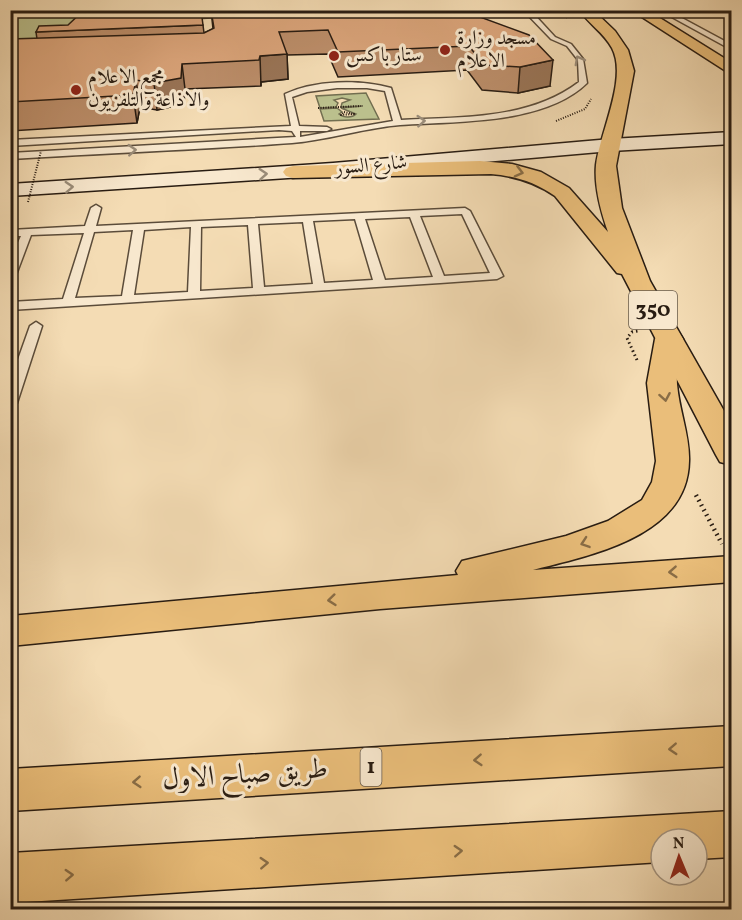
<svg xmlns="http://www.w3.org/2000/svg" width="742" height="920" viewBox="0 0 742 920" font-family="Vollkorn,Amiri,serif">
  <rect width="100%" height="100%" fill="#f4dcb4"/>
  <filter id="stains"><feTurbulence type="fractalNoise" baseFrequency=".00333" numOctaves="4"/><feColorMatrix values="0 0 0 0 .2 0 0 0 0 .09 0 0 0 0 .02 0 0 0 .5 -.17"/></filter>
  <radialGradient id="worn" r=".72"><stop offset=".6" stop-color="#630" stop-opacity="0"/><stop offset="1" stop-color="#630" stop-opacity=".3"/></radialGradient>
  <path fill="#bbc08d" stroke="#726e50" stroke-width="1.5" d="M 11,10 L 128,11 L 11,50 Z
    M 366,93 L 379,119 L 324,121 L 320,109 L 337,108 L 342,112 L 339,114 C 344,118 352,118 356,114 L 341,108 L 363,106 L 341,107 L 342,103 L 350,100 L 342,98 L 334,100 L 338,103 L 336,107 L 320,108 L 316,96 Z"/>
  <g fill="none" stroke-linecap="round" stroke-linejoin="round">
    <g stroke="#5b4c3a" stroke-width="3">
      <path id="service" d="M 523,10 L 530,10 L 555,37 L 571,44 L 583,59 L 587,83 C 544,125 456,121 400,125 C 364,128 328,140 292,143 C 198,150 104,153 10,159 L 10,153 L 296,137 L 292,131 L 279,130 L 10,146 L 10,140 L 291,126 L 285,94 C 315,80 359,79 391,88 L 401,120 C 461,117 529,120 579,82 L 578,60 L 567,46 L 551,39 ZM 337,88 L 367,88 L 385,91 L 393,121 L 300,137 L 300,131 L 327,131 L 331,129 L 327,127 L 299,126 L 292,97 L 307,92 Z
        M 659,10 L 667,10 L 732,45 L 732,50 Z
        M 230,13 L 232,16 L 182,19 L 179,17 Z
        M 96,205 L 101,208 L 96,226 L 465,208 L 470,211 L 503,276 L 497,279 L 440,283 L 10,310 L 10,302 L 63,299 L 84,233 L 31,235 L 16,275 L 10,278 L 10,260 L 21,236 L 10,236 L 10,230 L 85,226 L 91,208 ZM 462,214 L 490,273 L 444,276 L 420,216 ZM 410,217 L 433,277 L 385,280 L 365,219 ZM 355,219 L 373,280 L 324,283 L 313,221 ZM 303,222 L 313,284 L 264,287 L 258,224 ZM 248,225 L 253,288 L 200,291 L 201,227 ZM 191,227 L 188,292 L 134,295 L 144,230 ZM 133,230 L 122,296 L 75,298 L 94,232 Z
        M 36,322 L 42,326 L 17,403 L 10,407 L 10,382 L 30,326 Z"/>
    </g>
    <g stroke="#281c12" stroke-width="3">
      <path id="secondary" d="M 732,132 L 732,144 L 611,151 L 333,175 L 10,196 L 10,184 L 333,163 L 611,139 Z"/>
    </g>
    <g stroke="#281c12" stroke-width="3">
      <path id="primary" d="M 579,10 L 593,10 L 615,31 L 628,50 L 634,71 L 616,166 L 622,208 L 650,281 L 732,425 L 732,465 L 720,462 L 716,455 L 622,274 L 617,273 L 555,196 C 535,182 515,176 491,174 L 293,178 L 286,176 L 283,172 L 286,168 L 293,166 L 480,161 L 512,164 L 541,172 L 569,188 L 608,232 C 601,212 594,187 596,165 C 600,132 628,78 612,48 C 604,33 589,24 579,10 Z
        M 631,10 L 647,10 L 732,63 L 732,75 Z"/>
    </g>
    <g stroke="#281c12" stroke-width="3">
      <path id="motorway" d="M 669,331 L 679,333 L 683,339 C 681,353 676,370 677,384 C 679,410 690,436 689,461 C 688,537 590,555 533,570 L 732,556 L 732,582 L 380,609 L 10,646 L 10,616 L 458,575 L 456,571 L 462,561 L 566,536 L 608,521 L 642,500 L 652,482 L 656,461 L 647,383 L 655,339 L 659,333 Z
        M 732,726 L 732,766 L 10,811 L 10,769 Z
        M 732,811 L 732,857 L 697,859 L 697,839 L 661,839 L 661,862 L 10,903 L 10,853 Z"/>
    </g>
    <path stroke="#281c12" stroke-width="1.5" stroke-dasharray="1 1.5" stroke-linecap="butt" d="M 560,10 L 567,18"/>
    <path stroke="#281c12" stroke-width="2" stroke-dasharray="1 1.5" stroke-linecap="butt" d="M 318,108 L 361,106
      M 344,112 L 354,114 L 341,115 Z
      M 556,121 L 585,109 L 591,99"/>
    <path stroke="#281c12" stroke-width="3" stroke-dasharray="1.5 3" stroke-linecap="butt" d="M 637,360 L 627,338 L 632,332 L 638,331"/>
    <path stroke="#281c12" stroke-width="4.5" stroke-dasharray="1.5 4" stroke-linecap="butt" d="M 696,495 L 722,544"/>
    <use href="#service" fill="#f8e8ce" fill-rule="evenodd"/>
    <use href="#secondary" fill="#f8e8ce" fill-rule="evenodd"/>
    <use href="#primary" fill="#eabe7a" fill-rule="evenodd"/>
    <use href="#motorway" fill="#eabe7a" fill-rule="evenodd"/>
    <path stroke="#281c12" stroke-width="2" stroke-dasharray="1 1.5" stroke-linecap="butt" d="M 28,202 L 41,151"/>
  </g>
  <path fill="#bc8e6a" stroke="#281c12" stroke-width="1.5" d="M 211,10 L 465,15 L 550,86 L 518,93 L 482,90 L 467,70 L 338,77 L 328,54 L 287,55 L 288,79 L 261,82 L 261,86 L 185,89 L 184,104 L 157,110 L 140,107 L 137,123 L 10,131 L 10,39 L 37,39 L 36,32 L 203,25 L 204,33 L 213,29 Z"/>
  <path fill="#997456" stroke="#281c12" stroke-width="1.5" d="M 287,54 L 288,79 L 261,82 L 261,86 L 260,56 Z
    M 553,60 L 550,86 L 518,93 L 520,67 Z
    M 182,64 L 185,89 L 184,104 L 157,110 L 154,83 Z
    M 136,80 L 140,107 L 137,123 L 133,95 Z"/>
  <path fill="#dba57b" stroke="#281c12" stroke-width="1.5" d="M 84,10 L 201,10 L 203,25 L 36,32 L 39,26 L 68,25 Z
    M 211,10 L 460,10 L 465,15 L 472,14 L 529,35 L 553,60 L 520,67 L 484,65 L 469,46 L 338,52 L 328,30 L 279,32 L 287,54 L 260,56 L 259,60 L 182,64 L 181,78 L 154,83 L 136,80 L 133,95 L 10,102 L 10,39 L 204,33 L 214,28 Z"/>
  <defs><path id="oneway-chevron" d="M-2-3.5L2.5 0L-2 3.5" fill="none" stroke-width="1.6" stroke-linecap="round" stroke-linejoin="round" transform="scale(1.5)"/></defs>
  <g stroke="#9a8c79">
    <use href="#oneway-chevron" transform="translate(579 60) rotate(-118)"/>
    <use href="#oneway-chevron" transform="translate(421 121) rotate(-4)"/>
    <use href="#oneway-chevron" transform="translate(132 150) rotate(-3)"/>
    <use href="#oneway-chevron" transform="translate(263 174) rotate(-4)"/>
    <use href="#oneway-chevron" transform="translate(69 187) rotate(-3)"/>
  </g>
  <g stroke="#896d46">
    <use href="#oneway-chevron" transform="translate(519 172) rotate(14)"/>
    <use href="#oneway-chevron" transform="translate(665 397) rotate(80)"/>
    <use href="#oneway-chevron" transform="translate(585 543) rotate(161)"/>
    <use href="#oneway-chevron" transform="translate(673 572) rotate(176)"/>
    <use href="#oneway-chevron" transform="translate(332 600) rotate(174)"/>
    <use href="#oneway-chevron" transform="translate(673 749) rotate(177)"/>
    <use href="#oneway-chevron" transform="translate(478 760) rotate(176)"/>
    <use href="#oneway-chevron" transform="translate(137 782) rotate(176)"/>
    <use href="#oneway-chevron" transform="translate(458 851) rotate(-3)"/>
    <use href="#oneway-chevron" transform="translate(264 863) rotate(-3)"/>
    <use href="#oneway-chevron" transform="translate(69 875) rotate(-3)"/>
  </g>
  <g fill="#8f2418" stroke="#f8e8ce" stroke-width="2">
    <circle cx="445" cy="50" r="6"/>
    <circle cx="334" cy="56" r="6"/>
    <circle cx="76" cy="90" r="6"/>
  </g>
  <g text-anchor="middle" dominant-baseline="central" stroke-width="6" stroke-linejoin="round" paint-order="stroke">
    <g font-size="20" fill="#281c12" stroke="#f8e8ce" text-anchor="start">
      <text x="457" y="39">مسجد وزارة<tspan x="457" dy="23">الاعلام</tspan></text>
      <text x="346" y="56">ستار باكس</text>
      <text x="88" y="78">مجمع الاعلام<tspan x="88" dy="23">والاذاعة والتلفزيون</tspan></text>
    </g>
    <g font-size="20" fill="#281c12" stroke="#f8e8ce">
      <text transform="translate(371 166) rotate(-5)">شارع السور</text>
    </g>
    <g fill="#f8e8ce" stroke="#66594a" stroke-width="1.5">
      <rect x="629" y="291" width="48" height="38" rx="4.5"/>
      <rect x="360.5" y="748" width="21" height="38" rx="4.5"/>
    </g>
    <g font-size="22" font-weight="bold" fill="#281c12">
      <text x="653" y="310">350</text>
      <text x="371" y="767">1</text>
    </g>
    <g font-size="28" fill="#281c12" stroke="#f8e8ce">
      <text transform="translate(245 775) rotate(-4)">طريق صباح الاول</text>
    </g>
  </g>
  <rect width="742" height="920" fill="none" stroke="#f4dcb4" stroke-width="36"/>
  <rect x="12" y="12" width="718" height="896" fill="none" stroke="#281c12" stroke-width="3"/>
  <rect x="18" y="18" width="706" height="884" fill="none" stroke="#281c12" stroke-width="1.5"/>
  <g transform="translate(679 857) rotate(358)"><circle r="28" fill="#f8e8ce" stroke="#a59683" stroke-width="1.5"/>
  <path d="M0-4.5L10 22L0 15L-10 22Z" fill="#8f2418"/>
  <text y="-9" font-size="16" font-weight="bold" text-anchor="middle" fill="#281c12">N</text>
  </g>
  <rect width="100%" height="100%" filter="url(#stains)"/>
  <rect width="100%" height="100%" fill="url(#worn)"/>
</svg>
